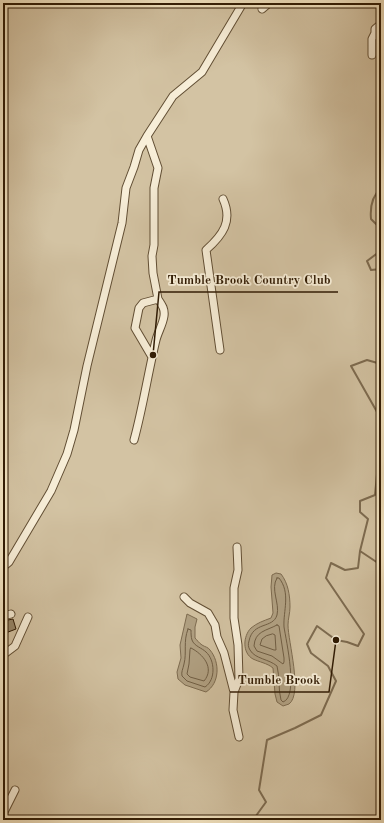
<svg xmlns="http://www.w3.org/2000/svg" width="384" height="823" viewBox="0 0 384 823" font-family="'Old Standard TT',serif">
  <rect width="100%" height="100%" fill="#f4e6c4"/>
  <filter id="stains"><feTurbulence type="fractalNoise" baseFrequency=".005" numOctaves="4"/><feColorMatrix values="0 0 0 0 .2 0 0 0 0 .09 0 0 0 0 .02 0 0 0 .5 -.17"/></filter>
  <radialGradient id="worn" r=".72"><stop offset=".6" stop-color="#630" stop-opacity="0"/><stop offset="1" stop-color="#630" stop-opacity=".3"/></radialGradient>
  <path fill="#d3c3a3" stroke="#826f54" d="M 3,3 L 381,3 L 381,820 L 3,820 Z"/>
  <path fill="#b1a183" stroke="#7d6b50" d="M 276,573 L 281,574 C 288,583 290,595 290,607 C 290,613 288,619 288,625 C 288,641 303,694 289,704 C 287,705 285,705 283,706 L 277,702 L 275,694 L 273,668 C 267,663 259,662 253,659 C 242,653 243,636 251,628 C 257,623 263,621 271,618 L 273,613 L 271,587 L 272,575 Z
    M 187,614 L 197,619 L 195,627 L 195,638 C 197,640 199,643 202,645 C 205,647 208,647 210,650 C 220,662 220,683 206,692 L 185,685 L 178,679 L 177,672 L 181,658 L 180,645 Z"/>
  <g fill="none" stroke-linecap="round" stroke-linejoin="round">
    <path stroke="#705e44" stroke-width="1" d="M 277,578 L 279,578 C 291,593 283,611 284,627 C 286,640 299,697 283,702 L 281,700 C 278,689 280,677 277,666 C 269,659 255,659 250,650 C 248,647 248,644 249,641 C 253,621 273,629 277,615 C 280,603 270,589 277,578 Z
      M 277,625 L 279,626 L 284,658 L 284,662 L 283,664 L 272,656 L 257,651 L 254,646 C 255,631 266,631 277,625 Z
      M 188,629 L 191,630 C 191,633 191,637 192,640 C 194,646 202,648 206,652 C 215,660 216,680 205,687 L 187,681 L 182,676 C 181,672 183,669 184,664 C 187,652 183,642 188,629 Z
      M 273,634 L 275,635 L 276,650 L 274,650 L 260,645 L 262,639 L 266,636 Z
      M 191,648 C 203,654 215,668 204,681 L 190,677 L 187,674 L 189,664 L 190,650 Z"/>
    <path stroke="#7d6b50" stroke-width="2" d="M 381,188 C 372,196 370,208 371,219 L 378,226 L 381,224
      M 381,248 L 379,252 L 367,261 L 371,270 L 381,269
      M 381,364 L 367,360 L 351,366 L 381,419
      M 360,551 L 381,565
      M 253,820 L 266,802 L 259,790 L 267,740 L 295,728 L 321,715 L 336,681 L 328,666 L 311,653 L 307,644 L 317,626 L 336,640 L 347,642 L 358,646 L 364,634 L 326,578 L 331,563 L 345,570 L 358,568 L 360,551 L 368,519 L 360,512 L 360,501 L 375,495 L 377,474 L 381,474"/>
  </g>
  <path fill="#968568" stroke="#301b04" d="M 13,619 L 16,629 L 3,634 L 3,621 Z"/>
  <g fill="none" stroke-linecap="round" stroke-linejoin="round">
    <g stroke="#614e34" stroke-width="9">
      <path id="minor" d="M 378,3 L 381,7
        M 262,9 L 269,3
        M 372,55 L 372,39 L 375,33 L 375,29 L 381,24
        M 158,299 L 153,273 L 152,256 L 154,245 L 154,188 L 158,168 L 147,136 L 173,96 L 202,72 L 243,3
        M 220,350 L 206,250 C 223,235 233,221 223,199
        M 134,440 C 143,407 148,373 156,340 C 158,332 163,324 164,316 C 165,309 162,305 158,299 L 143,303 L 139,308 L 135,328 L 152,357
        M 3,567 L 9,562 L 51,491 L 67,454 L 74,430 L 87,366 L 122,223 L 126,188 L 134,167 L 139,150 L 147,136
        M 184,597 L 190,603 L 208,613 L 215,625 L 217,637 L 224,653 L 234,692 L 233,710 L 239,737
        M 3,616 L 11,614
        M 3,655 L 15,646 L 28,617
        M 234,692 L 239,679 L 238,645 L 234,618 L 234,588 L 238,570 L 237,547
        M 3,814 L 15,790"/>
    </g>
    <use href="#minor" stroke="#f8efd9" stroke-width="7"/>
  </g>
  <path fill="none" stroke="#301b04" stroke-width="1.5" d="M153 355L159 292H338M336 640L329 692H230"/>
  <g fill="#301b04" stroke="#f8efd9" stroke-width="1.5">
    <circle cx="153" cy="355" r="4"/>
    <circle cx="336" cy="640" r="4"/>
  </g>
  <g font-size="13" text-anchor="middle" font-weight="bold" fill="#301b04" stroke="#f8efd9" stroke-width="3.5" stroke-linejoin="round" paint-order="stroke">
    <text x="249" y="284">Tumble Brook Country Club</text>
    <text x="279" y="684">Tumble Brook</text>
  </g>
  <rect width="384" height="823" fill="none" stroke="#f4e6c4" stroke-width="16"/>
  <rect x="4" y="4" width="376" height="815" fill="none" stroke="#301b04" stroke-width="2"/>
  <rect x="8" y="8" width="368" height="807" fill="none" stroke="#301b04"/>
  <rect width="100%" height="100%" filter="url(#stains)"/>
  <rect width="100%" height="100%" fill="url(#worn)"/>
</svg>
